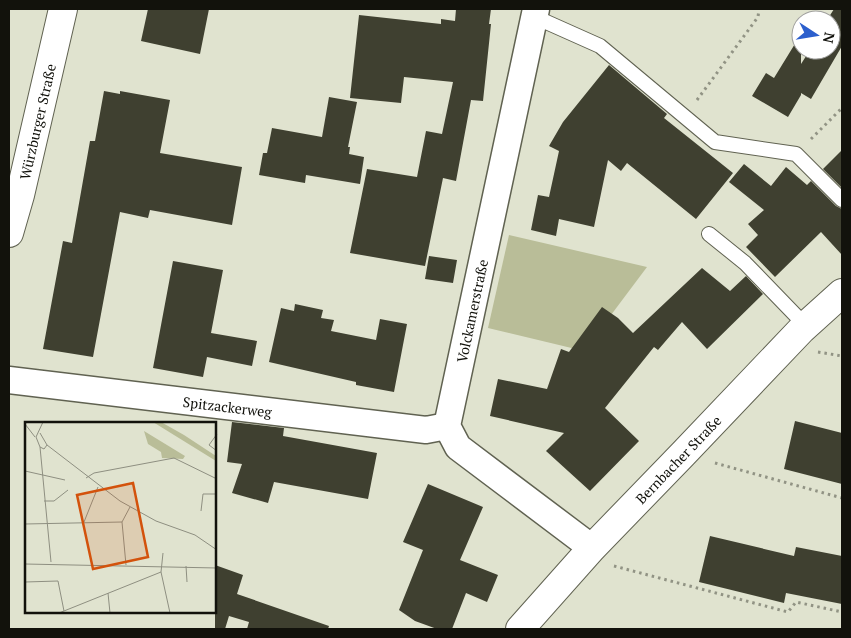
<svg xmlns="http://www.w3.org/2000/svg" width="851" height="638" viewBox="0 0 851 638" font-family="'PT Serif',serif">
  <rect width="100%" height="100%" fill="#e0e3cf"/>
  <path fill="#b9bd98" d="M 509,235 L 647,267 L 584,351 L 488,328 Z"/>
  <path fill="#3f4030" d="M 148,9 L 209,9 L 200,54 L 141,41 Z
    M 456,9 L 491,9 L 489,24 L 491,24 L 483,101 L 471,100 L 456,181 L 443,178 L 425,266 L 350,253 L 367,169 L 417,177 L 426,131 L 442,134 L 453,82 L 404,77 L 401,103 L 350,98 L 359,15 L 441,24 L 441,19 L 455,21 Z
    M 834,9 L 842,9 L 842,46 L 811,99 L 801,93 L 801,95 L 788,117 L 752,96 L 766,73 L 774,78 L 801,34 L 801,64 L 810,50 L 831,50 L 831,20 L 827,20 Z
    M 609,65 L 667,114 L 664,118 L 733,173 L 696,219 L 627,163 L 621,171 L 608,160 L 594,227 L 559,219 L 556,236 L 531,230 L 538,195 L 549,197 L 559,151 L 549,146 L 563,122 Z
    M 104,91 L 120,94 L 120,91 L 170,100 L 160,153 L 242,167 L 232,225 L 150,210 L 148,218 L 120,212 L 93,357 L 43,349 L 63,241 L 72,243 L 90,141 L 95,141 Z
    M 329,97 L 357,102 L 348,147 L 350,147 L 349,154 L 364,157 L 360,184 L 306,175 L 305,183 L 259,175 L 263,153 L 267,153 L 272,128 L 322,137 Z
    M 842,150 L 842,188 L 823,169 Z
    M 744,164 L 771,186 L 786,167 L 807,185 L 811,181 L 836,206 L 842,209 L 842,255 L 821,232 L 775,277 L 746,247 L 758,235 L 748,224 L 764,210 L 729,182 Z
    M 429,256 L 457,260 L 453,283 L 425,279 Z
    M 173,261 L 223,270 L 211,333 L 257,341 L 252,366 L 207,357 L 203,377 L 153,368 Z
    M 702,268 L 730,291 L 746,276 L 763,294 L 707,349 L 682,322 L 658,350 L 654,347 L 605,408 L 639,441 L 590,491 L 546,451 L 564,433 L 490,416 L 498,379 L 547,389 L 561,349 L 569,352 L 602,307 L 618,318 L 633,333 Z
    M 295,304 L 323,310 L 321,318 L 334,320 L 331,331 L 376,340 L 380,319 L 407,324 L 394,392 L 356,385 L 356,382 L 269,362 L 281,308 L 294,311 Z
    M 795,421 L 842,433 L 842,484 L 784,469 Z
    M 232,422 L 284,428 L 283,436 L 377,453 L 368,499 L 274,482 L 268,503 L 232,493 L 242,464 L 227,462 Z
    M 428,484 L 483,507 L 460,560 L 498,575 L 487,602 L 466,593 L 452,629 L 437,629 L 415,621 L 399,610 L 423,550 L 403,542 Z
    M 710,536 L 794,556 L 796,547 L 842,556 L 842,604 L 786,593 L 784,603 L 699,582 Z
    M 215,565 L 243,575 L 237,594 L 329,626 L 328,629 L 247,629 L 249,622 L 229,616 L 225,629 L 215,629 Z"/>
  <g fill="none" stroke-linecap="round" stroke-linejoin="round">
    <g stroke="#606251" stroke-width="16">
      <path id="lane" d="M 535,17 L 600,46 L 715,142 L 796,154 L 842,200
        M 709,234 L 745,263 L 806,326"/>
    </g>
    <g stroke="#606251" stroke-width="29">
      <g id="street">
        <path d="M 536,9 L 447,426 L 458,447 L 592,548"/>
        <path id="s1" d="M 9,380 L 426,430 L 447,426"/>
      </g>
    </g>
    <g stroke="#606251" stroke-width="30">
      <g id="secondary">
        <path id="s2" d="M 9,233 L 20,195 L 63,9"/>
        <path id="s3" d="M 520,629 L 592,548 L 683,454 L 802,329 L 842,293"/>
      </g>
    </g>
    <path stroke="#919384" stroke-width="3" stroke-dasharray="2.5 4" stroke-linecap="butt" d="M 697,100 L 758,17 L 759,9
      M 811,139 L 842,108
      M 818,352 L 842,356
      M 715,463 L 842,498
      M 614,566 L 788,612 L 796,602 L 842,612"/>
    <use href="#lane" stroke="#fff" stroke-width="14"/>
    <use href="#street" stroke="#fff" stroke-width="26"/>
    <use href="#secondary" stroke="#fff" stroke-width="28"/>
  </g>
  <g text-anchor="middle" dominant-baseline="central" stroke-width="5" stroke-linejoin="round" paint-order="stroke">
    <g font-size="14" fill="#12120c" stroke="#fff">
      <text stroke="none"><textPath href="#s2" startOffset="115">Würzburger Straße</textPath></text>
      <text transform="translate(472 311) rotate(-78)">Volckamerstraße</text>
      <text stroke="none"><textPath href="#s1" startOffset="220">Spitzackerweg</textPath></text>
      <text stroke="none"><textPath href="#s3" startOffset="232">Bernbacher Straße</textPath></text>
    </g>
  </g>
  <g transform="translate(25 422)">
    <rect width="191" height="191" fill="#e0e3cf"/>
    <path d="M 128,0 L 136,0 L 159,13 L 191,34 L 191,39 ZM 119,9 L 160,34 L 158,37 L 137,36 L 136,30 L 123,22 Z" fill="#b9bd98"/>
    <path fill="none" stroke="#8e8f81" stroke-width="1" d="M 0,2 L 10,15M 15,11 L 22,23 L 19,27 L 15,25 L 11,15 L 18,0M 192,12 L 184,23 L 192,29M 22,23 L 95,79 L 131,99 L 170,113 L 192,128M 15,25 L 26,140M 0,49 L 40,58M 61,56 L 69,51 L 149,36 L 192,57M 19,79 L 29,79 L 43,68M 176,89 L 178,72 L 192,72M 59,100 L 73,65M 97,100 L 101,143M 0,102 L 97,100 L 105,85M 138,131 L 136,150 L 145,191M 0,142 L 192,146M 161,144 L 162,160M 0,160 L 33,159 L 39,189M 83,171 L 85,191M 34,191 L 136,150"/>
    <path fill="#d3520c" fill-opacity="0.15" stroke="#d3520c" stroke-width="2.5" d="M 108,61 L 123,135 L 68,147 L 52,73 Z"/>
    <rect width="191" height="191" fill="none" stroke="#12120c" stroke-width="2.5"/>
  </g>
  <rect width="851" height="638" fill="none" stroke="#12120c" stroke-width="20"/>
  <g transform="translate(816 35) rotate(102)"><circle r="24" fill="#ffffff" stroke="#a0a09e"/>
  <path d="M0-4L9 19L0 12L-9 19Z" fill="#2c5fcd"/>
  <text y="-8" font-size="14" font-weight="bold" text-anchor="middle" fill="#12120c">N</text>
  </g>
</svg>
